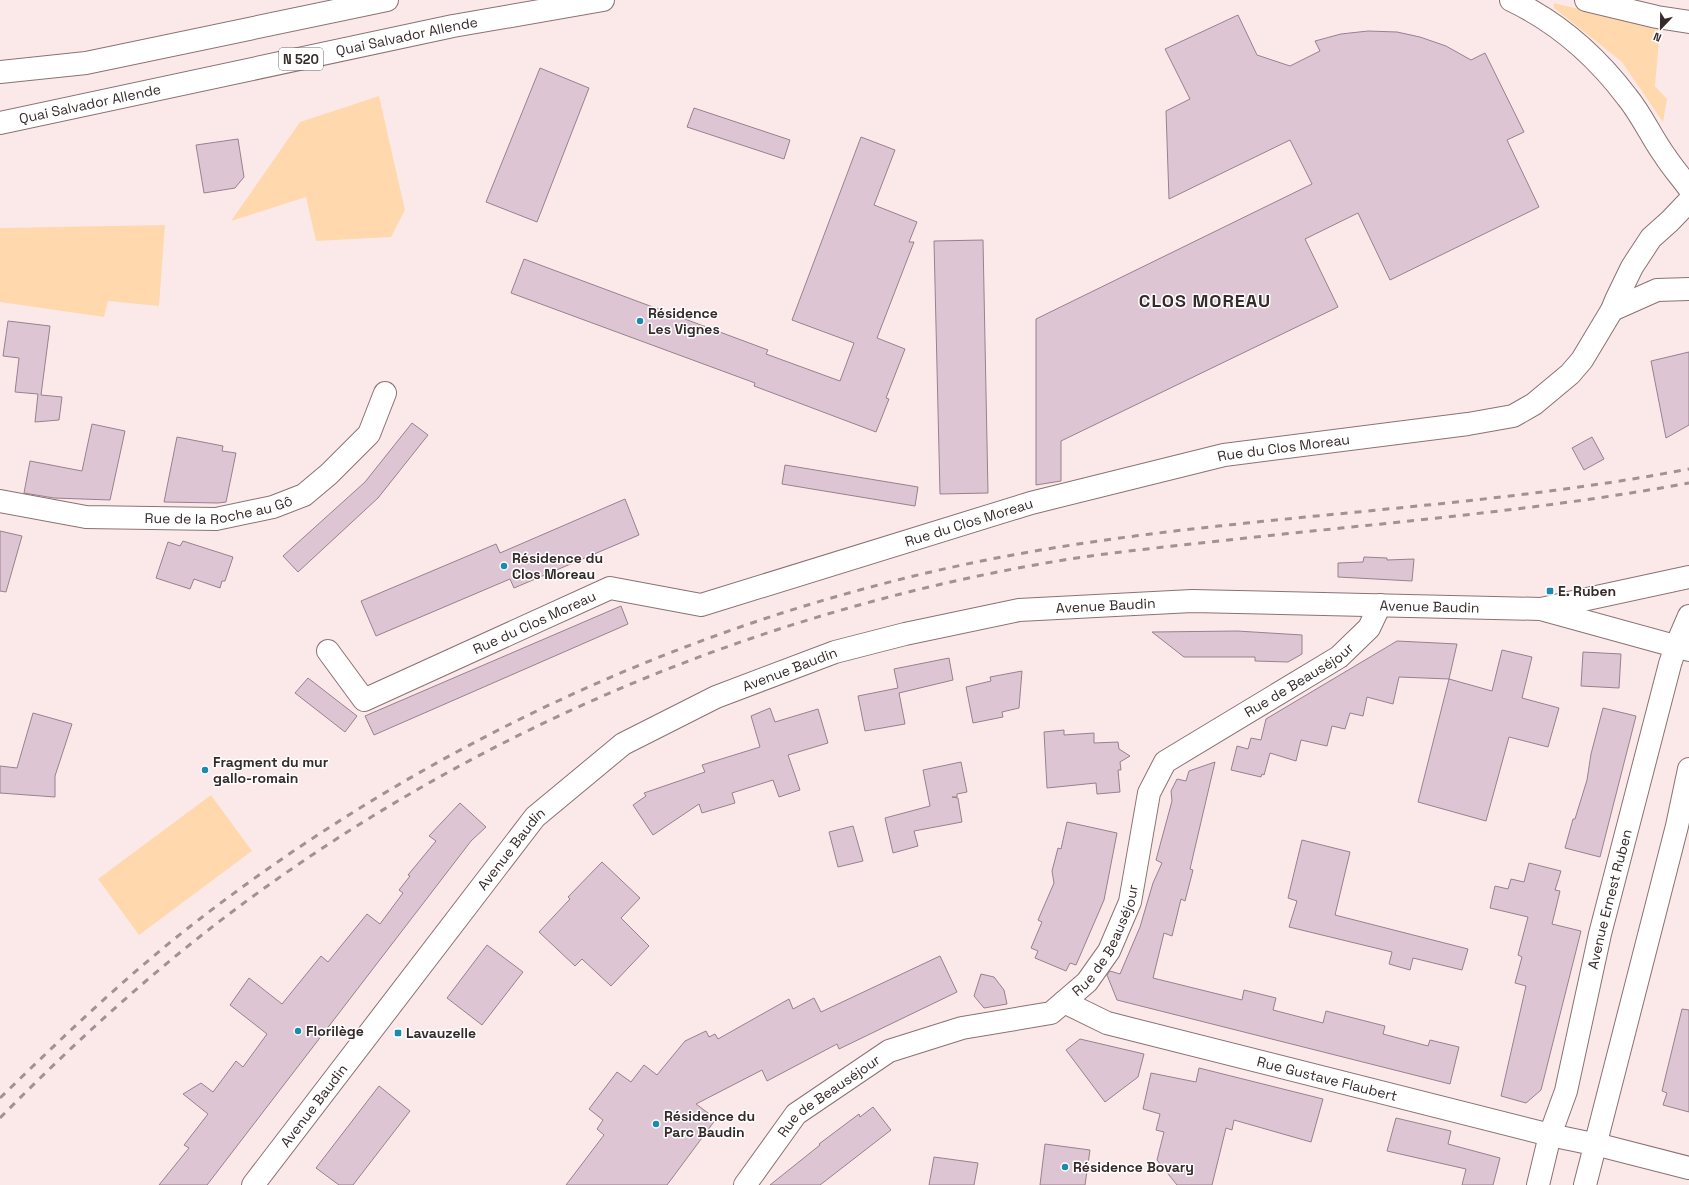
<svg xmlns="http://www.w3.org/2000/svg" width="1689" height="1185" viewBox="0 0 1689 1185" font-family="'Space Grotesk',sans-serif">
  <rect width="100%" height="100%" fill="#fbe9ea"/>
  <path fill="#ffd9ad" d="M 1554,3 L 1660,29 L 1655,86 L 1667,99 L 1663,122 L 1622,62 L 1554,8 Z
    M 379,96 L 405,210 L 391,237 L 316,241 L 306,197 L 231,221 L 300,122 Z
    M 165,225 L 159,306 L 108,301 L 104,317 L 0,302 L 0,228 Z
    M 211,795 L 252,851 L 139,935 L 98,879 Z"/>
  <path fill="#dec5d3" stroke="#98808d" d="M 1238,15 L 1257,55 L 1290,66 L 1320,51 L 1315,41 L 1341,34 L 1368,31 L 1397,32 L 1420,37 L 1446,46 L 1471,60 L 1485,53 L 1524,132 L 1507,140 L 1539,207 L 1390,280 L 1358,213 L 1305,239 L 1338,307 L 1061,441 L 1061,481 L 1036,485 L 1036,319 L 1312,184 L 1290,140 L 1169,199 L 1166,111 L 1190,99 L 1165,49 Z
    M 540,68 L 589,88 L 537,222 L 486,202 Z
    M 694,108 L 790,140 L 784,159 L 687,127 Z
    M 861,137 L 895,150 L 874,205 L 917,222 L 909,242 L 914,242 L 877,338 L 905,349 L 886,398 L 889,399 L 876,432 L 754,386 L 755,383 L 511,293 L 524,259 L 768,350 L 766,354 L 840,381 L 854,343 L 792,320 Z
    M 238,139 L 244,177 L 235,188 L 204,193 L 196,145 Z
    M 983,240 L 988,493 L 940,494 L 934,241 Z
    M 8,321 L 50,326 L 41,395 L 62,397 L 59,420 L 35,422 L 38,394 L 15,392 L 19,358 L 3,356 Z
    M 1689,352 L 1689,425 L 1666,438 L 1651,361 Z
    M 412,423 L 428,435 L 378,498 L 298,572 L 283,556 L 365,482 Z
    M 92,424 L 125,431 L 110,500 L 54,498 L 24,493 L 30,461 L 82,471 Z
    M 177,437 L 223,446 L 222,451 L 236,453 L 226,502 L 218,503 L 164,502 Z
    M 1592,437 L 1604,459 L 1584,470 L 1572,448 Z
    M 785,465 L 918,487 L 915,506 L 782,484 Z
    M 625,499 L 639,535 L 514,588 L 510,579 L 376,636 L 361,601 L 496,544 L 500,553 Z
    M 0,531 L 22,536 L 6,592 L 0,591 Z
    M 183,541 L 233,557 L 225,581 L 222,581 L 220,588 L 194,579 L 190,589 L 156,578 L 168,542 L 180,546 Z
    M 1364,557 L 1387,558 L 1387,560 L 1414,559 L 1412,581 L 1338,577 L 1338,563 L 1363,562 Z
    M 621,606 L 628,624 L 374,735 L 365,716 Z
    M 1237,631 L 1302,635 L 1302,654 L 1288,662 L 1255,661 L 1255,657 L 1184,657 L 1152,632 Z
    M 1397,641 L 1457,644 L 1449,679 L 1399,677 L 1393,704 L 1367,697 L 1363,716 L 1350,713 L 1345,729 L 1332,726 L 1327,746 L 1301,740 L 1296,761 L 1270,753 L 1264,775 L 1262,774 L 1261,777 L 1231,770 L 1237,746 L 1248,749 L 1251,738 L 1261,740 L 1266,719 Z
    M 1502,650 L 1532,657 L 1522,698 L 1559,708 L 1548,747 L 1509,737 L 1486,821 L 1418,802 L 1449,679 L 1492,691 Z
    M 1583,652 L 1621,654 L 1619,688 L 1581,686 Z
    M 949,658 L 953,680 L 899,693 L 905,724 L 865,731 L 858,696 L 898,688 L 894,669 Z
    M 1022,671 L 1019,708 L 1002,712 L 1003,717 L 973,723 L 966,687 L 991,681 L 990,677 Z
    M 308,678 L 357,716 L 345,732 L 295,693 Z
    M 770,708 L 775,722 L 818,709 L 828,743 L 788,755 L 800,790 L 779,797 L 773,780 L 732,793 L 735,803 L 702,813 L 699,804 L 653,835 L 633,805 L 646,796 L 644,793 L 705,772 L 702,765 L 760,747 L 751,716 Z
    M 1603,708 L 1636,716 L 1600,857 L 1565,848 L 1573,819 L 1575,819 L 1587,780 L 1591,754 Z
    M 33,713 L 72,724 L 55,776 L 55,797 L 0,793 L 0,766 L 17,768 Z
    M 1064,730 L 1064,735 L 1094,733 L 1094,743 L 1118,742 L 1119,749 L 1130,756 L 1120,762 L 1121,770 L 1118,770 L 1120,792 L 1097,794 L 1096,783 L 1047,788 L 1044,732 Z
    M 961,762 L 967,792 L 957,794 L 957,797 L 952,797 L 958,798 L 962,822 L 914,831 L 918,846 L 893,853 L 885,818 L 930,806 L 923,770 Z
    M 1215,762 L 1190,869 L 1193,870 L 1185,901 L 1181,899 L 1172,936 L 1164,933 L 1153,978 L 1242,1000 L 1244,990 L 1276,998 L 1273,1010 L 1323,1023 L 1326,1011 L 1385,1026 L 1383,1034 L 1428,1046 L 1430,1040 L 1459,1047 L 1450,1084 L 1117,1000 L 1107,975 L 1110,971 L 1120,974 L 1140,927 L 1153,883 L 1162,863 L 1156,860 L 1172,801 L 1171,791 L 1177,779 L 1186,781 L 1189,771 Z
    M 460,803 L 486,827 L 471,841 L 207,1185 L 159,1185 L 189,1148 L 184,1145 L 208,1114 L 183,1094 L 201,1083 L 213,1092 L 236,1061 L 243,1067 L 267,1034 L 230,1005 L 249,978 L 282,1004 L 321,956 L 328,962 L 367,914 L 380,924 L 403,893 L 399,890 L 410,876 L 408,875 L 436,841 L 429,836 Z
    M 1067,822 L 1117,833 L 1104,900 L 1076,965 L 1070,963 L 1066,971 L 1035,958 L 1038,951 L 1031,948 L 1042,922 L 1038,920 L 1054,883 L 1052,871 L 1058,848 L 1061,849 Z
    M 853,826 L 863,861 L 838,867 L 829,832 Z
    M 1302,840 L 1350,852 L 1335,915 L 1468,949 L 1462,970 L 1413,958 L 1410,970 L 1389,964 L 1392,952 L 1289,927 L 1297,901 L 1288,898 Z
    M 602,862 L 640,898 L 621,918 L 649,946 L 611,986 L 582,959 L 575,966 L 539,932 L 570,899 L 568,897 Z
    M 1529,863 L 1561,871 L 1555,890 L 1560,891 L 1552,924 L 1581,931 L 1541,1090 L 1526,1103 L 1501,1096 L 1526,986 L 1515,983 L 1522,957 L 1518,955 L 1528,917 L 1490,908 L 1495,886 L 1508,889 L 1511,879 L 1524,882 Z
    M 487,945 L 523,972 L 482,1025 L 447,998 Z
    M 940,956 L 957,992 L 839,1049 L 837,1044 L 767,1081 L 762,1070 L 696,1104 L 716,1119 L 667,1185 L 566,1185 L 604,1135 L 597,1129 L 603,1120 L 589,1109 L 617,1072 L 631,1082 L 644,1065 L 657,1075 L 685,1041 L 706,1031 L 709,1037 L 715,1034 L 718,1039 L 789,999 L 793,1009 L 814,998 L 821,1012 Z
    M 981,974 L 994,977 L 1004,990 L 1007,1004 L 984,1008 L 974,996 Z
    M 1682,1009 L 1689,1010 L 1689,1112 L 1663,1105 L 1667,1093 L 1662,1091 Z
    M 1080,1039 L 1144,1054 L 1138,1077 L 1105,1102 L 1066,1050 Z
    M 1199,1068 L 1323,1099 L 1311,1142 L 1234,1120 L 1232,1130 L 1226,1128 L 1212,1185 L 1177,1185 L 1157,1160 L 1164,1132 L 1156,1130 L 1160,1114 L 1143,1109 L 1151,1073 L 1196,1082 Z
    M 379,1086 L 410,1111 L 353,1185 L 339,1185 L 316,1168 Z
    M 873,1107 L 891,1130 L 820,1185 L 770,1185 L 820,1145 L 819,1144 L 859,1114 L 860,1117 Z
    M 1396,1118 L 1451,1131 L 1448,1144 L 1500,1158 L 1493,1185 L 1462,1185 L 1466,1169 L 1387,1151 Z
    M 1045,1144 L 1090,1150 L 1085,1185 L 1040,1185 Z
    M 934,1157 L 978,1163 L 974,1185 L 929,1185 Z"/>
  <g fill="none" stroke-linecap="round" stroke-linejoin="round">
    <g stroke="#8c7173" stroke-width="24">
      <g id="minor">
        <path d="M 1612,310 L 1657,290 L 1689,289"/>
        <path id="s1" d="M 0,501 L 86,517 L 216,519 L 273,507 L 304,495 L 329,474 L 369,434 L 385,393"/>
        <path id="s2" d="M 328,651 L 364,700 L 610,588 L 701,605 L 1031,503 L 1224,455 L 1468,424 L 1513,416 L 1534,404 L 1570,374 L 1582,360 L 1612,310 L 1616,300 L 1632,267 L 1651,238 L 1670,221 L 1689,201"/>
        <path id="s3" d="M 1064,1002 L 1107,1023 L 1550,1135 L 1603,1146 L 1689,1168"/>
        <path id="s4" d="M 745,1185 L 796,1114 L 889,1051 L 962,1028 L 1051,1013 L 1087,982 L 1109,951 L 1130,902 L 1149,793 L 1165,762 L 1339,657 L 1369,628 L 1380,605"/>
      </g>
    </g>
    <g stroke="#8c7173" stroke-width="24">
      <g id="tertiary">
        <path id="s5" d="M 1538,1185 L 1550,1135 L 1566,1091 L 1600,934 L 1670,664 L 1676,646"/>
        <path d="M 1585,1185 L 1677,826 L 1689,769"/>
      </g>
    </g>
    <g stroke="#8c7173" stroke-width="24">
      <g id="secondary">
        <path d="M 1544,610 L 1689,650"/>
        <path d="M 1676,646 L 1689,616"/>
        <path id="s6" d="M 253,1185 L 535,817 L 623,744 L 716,697 L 835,652 L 905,634 L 1019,610 L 1192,601 L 1541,609 L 1689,577"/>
      </g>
    </g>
    <g stroke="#8c7173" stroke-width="24">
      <g id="primary">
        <path d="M 1511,0 C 1557,22 1596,56 1627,97 C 1642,115 1651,137 1665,156 C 1672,167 1681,177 1689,188"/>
        <path d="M 1586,0 L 1657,17 L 1689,22"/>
        <path d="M 0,72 L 86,63 L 387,0"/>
        <path id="s7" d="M 0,123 L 453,26 L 603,0"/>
      </g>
    </g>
    <use href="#minor" stroke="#fff" stroke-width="22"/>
    <use href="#tertiary" stroke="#fff" stroke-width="22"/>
    <use href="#secondary" stroke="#fff" stroke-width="22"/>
    <use href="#primary" stroke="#fff" stroke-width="22"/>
    <path stroke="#a19192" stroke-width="3" stroke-dasharray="7 7" stroke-linecap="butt" d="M 0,1098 C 65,1035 129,973 201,918 C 436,737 714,611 1007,556 C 1233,514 1464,512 1689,469
      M 0,1118 C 65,1052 134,988 207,931 C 457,736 758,609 1070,559 C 1128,550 1187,545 1246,538 C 1394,522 1542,510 1689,483"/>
  </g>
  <g fill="#188baf" stroke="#fff" stroke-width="1.5">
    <circle cx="640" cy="321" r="4"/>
    <circle cx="504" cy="566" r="4"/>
    <rect x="1546" y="587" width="8" height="8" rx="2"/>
    <circle cx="205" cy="770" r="4"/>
    <circle cx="298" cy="1031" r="4"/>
    <rect x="394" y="1029" width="8" height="8" rx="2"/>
    <circle cx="656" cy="1124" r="4"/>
    <circle cx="1065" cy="1167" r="4"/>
  </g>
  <g text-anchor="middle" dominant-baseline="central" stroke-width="3" stroke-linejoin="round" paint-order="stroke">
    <rect fill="#fff" stroke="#726a6b" stroke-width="1" x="279" y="48" width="44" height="22" rx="3"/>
    <g font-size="13" font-weight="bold" fill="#362a2b">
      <text x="301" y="59">N 520</text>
    </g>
    <g font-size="14" fill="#362a2b" stroke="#fff">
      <text stroke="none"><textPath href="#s7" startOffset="416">Quai Salvador Allende</textPath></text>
      <text stroke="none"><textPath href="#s7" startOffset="92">Quai Salvador Allende</textPath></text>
      <text stroke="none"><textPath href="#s2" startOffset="1028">Rue du Clos Moreau</textPath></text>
      <text stroke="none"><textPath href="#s1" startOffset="221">Rue de la Roche au Gô</textPath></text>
      <text stroke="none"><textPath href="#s2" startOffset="704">Rue du Clos Moreau</textPath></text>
      <text stroke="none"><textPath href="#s6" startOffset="1085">Avenue Baudin</textPath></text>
      <text stroke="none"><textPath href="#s6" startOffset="1409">Avenue Baudin</textPath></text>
      <text stroke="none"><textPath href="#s2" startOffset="248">Rue du Clos Moreau</textPath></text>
      <text stroke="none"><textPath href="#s6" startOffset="761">Avenue Baudin</textPath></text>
      <text stroke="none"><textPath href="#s4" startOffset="808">Rue de Beauséjour</textPath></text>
      <text stroke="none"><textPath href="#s6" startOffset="424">Avenue Baudin</textPath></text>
      <text stroke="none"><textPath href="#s5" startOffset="295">Avenue Ernest Ruben</textPath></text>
      <text stroke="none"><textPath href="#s4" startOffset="460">Rue de Beauséjour</textPath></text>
      <text stroke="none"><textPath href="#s3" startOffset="275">Rue Gustave Flaubert</textPath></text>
      <text stroke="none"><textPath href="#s4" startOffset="124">Rue de Beauséjour</textPath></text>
      <text stroke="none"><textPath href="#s6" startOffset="100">Avenue Baudin</textPath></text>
    </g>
    <g font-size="14" font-weight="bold" fill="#362a2b" stroke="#fff" text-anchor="start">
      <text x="648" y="313">Résidence<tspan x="648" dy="16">Les Vignes</tspan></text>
      <text x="512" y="558">Résidence du<tspan x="512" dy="16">Clos Moreau</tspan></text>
      <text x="1558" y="591">E. Ruben</text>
      <text x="213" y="762">Fragment du mur<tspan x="213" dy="16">gallo-romain</tspan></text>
      <text x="306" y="1031">Florilège</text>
      <text x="406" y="1033">Lavauzelle</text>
      <text x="664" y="1116">Résidence du<tspan x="664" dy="16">Parc Baudin</tspan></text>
      <text x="1073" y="1167">Résidence Bovary</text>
    </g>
    <g font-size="18" font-weight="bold" letter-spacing="1" fill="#362a2b" stroke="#fff">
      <text x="1205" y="300">CLOS MOREAU</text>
    </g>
  </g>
  <g transform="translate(1661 28) rotate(202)" stroke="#ffffff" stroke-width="3" paint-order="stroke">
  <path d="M0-3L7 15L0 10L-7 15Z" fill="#362a2b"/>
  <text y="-6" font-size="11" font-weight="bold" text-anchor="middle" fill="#362a2b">N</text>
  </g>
</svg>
